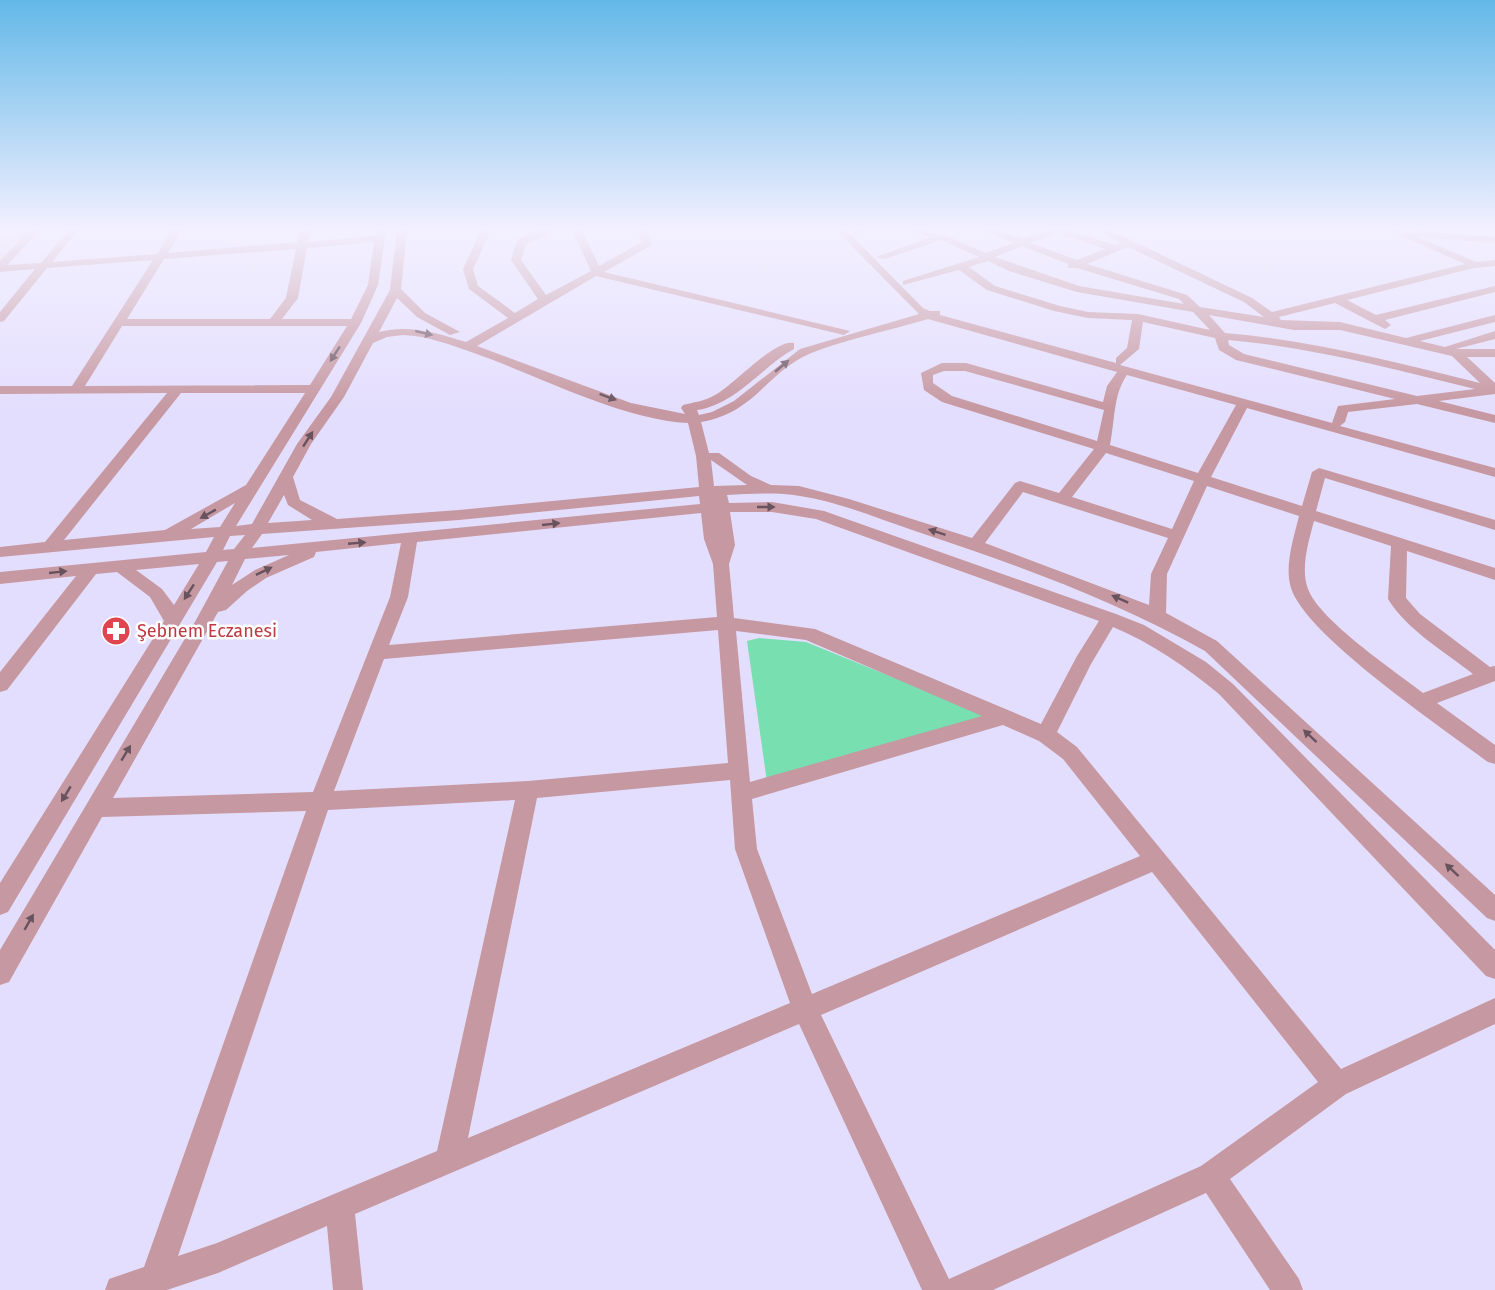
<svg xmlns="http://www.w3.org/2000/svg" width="1495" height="1290" viewBox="0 0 1495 1290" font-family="'Fira Sans',sans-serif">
  <rect width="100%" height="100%" fill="#e4defe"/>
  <path fill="#e6d2e1" d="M 0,230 L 38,230 L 0,269 Z"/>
  <path fill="#78dfb0" d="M 759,638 L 806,642 L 988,716 L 767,782 L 747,641 Z"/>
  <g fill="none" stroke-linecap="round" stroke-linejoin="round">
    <path fill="#c698a1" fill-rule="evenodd" d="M 30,230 L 40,230 L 7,265 L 41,263 L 68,230 L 78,230 L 52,262 L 157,254 L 172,230 L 182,230 L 168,253 L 298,242 L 300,230 L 310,230 L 308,242 L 375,236 L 376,230 L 386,230 L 378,285 L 361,323 L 236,526 L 252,524 L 297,444 L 331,397 L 390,290 L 397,230 L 407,230 L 401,289 L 425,313 L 460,332 L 450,335 L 417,317 L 397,298 L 379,332 C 409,324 437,333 466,342 L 508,318 L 469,289 L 463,269 L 481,230 L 491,230 L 473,269 L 478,286 L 515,313 L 538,299 L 511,260 L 517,240 L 538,230 L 558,230 L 526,244 L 521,260 L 546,295 L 591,271 L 572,230 L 582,230 L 599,266 L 642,242 L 637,230 L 647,230 L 652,245 L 604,272 L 850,331 L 844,335 L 596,276 L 477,346 L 631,403 L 685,414 L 681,408 L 683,405 C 695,402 705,401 715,395 C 734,385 774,339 794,343 L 794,349 C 761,367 737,404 697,410 L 699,415 L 712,412 L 734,401 L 800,349 L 919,314 L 836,230 L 846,230 L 923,308 L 930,311 L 940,311 L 940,315 L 1116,363 L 1116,358 L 1127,348 L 1132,320 L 1088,318 L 1054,311 L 987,290 L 959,270 L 903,285 L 903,281 L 979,257 L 941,240 L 885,259 L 876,257 L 931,237 L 910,230 C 938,230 961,242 986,253 L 1013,243 L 984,230 L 997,230 L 1022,239 C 1065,223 1073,231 1114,245 L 1120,243 L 1098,230 L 1110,230 L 1252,298 L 1272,312 L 1465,264 L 1388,230 L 1400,230 L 1411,234 L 1416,231 L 1495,237 L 1495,243 L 1418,237 L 1476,262 L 1495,260 L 1495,266 L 1474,268 L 1347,300 L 1376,315 L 1495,286 L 1495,292 L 1385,320 L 1391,325 L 1385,329 L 1335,303 L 1279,317 L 1281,320 L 1340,322 L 1406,338 L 1495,315 L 1495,322 L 1420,341 L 1445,347 L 1495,331 L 1495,339 L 1456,349 L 1495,349 L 1495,357 L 1467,357 L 1495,383 L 1495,394 L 1439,401 L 1495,415 L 1495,423 L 1417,404 L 1348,412 L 1345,422 L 1340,426 L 1495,468 L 1495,477 L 1247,408 L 1211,477 L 1302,506 L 1312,472 L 1319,468 L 1495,520 L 1495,530 L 1325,478 L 1316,511 L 1495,568 L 1495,580 L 1407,551 L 1406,598 L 1420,614 L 1490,667 L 1495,666 L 1495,681 L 1437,703 L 1495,745 L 1495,764 L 1488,762 C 1444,729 1305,635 1291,588 C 1284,566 1294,537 1299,516 L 1207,486 L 1167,574 L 1166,613 L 1217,641 L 1495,895 L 1495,921 L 1487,918 L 1205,651 C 1114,600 1017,565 918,532 C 879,519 840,502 800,496 C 776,492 750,494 727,495 L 729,503 L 772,502 L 824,511 L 1116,614 L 1144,625 L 1206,662 L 1233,684 L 1495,950 L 1495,979 L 1486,976 L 1219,694 C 1187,668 1152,643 1113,627 L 1091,664 L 1057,732 L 1077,747 L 1341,1069 L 1495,998 L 1495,1024 L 1346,1094 L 1230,1179 L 1299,1279 L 1303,1290 L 1270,1290 L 1206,1193 L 993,1290 L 922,1290 L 799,1024 L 355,1214 L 363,1290 L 333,1290 L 327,1226 L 218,1273 L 167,1290 L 105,1290 L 109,1279 L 144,1267 L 306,811 L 102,817 L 9,982 L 0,985 L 0,950 L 196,620 L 228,561 L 217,562 L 8,912 L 0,915 L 0,883 L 164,621 L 150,597 L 117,572 L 96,574 L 7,690 L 0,692 L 0,672 L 76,576 L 0,584 L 0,572 L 206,552 L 214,537 L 0,557 L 0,547 L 45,542 L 167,393 L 0,394 L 0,386 L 72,386 L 153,260 L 47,268 L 4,321 L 0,322 L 0,312 L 35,269 L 0,272 L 0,261 ZM 1058,233 L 1105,249 L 1077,260 L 1031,243 ZM 374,242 L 368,285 L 351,319 L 282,319 L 298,298 L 307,248 ZM 1022,246 L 1068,264 L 1068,268 L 1077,268 L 1179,299 L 1184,304 L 1079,286 L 995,257 ZM 1128,247 L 1244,302 L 1264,317 L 1200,307 L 1187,295 L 1087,264 ZM 296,249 L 286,298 L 270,319 L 127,319 L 164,259 ZM 988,261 L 1009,271 L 1077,292 L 1193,312 L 1210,330 L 1138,314 L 1088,312 L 1060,306 L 995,286 L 969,267 ZM 1209,315 L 1294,330 L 1340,330 L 1452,356 L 1480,383 C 1395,362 1312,340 1225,333 ZM 928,319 L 1117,372 L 1107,386 L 1103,402 L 966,363 L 942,363 L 921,373 L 924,390 L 942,402 L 1094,449 L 1059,493 L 1020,481 L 1015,483 L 972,538 L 849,499 L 799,486 L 771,485 L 751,476 L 719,453 L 709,453 L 701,422 C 755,413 766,373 809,354 C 842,340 892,330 928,319 ZM 1143,322 L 1215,338 L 1219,350 L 1236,360 L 1395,399 L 1338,406 L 1332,423 L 1120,365 L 1139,349 ZM 122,326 L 347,326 L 310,385 L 85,386 ZM 403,335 C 428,336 451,345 474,353 C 540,376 619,419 688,423 L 696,456 L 699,487 L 459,510 L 337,519 L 300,500 L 293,477 L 311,444 L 344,397 L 373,343 L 387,337 ZM 1228,340 C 1312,347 1393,369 1475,389 L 1417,396 L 1244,354 L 1229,345 ZM 944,371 L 965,371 L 1104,410 L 1097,441 L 952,396 L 933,383 L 933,375 ZM 1127,375 L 1236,405 L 1198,473 L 1110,445 C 1115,420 1113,395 1127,375 ZM 181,393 L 305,393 L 246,485 L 165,530 L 64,540 ZM 1106,453 L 1194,481 L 1172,529 L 1072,497 ZM 711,460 L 747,485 L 714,486 ZM 1023,492 L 1168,538 L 1151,574 L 1149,605 L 985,543 ZM 284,495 L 288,505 L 312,520 L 268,523 ZM 699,496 L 700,504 L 252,548 L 262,534 L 459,520 ZM 235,503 L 220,527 L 191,529 ZM 730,512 L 772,512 L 816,519 L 1099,621 L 1077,656 L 1041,724 L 815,629 L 734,618 L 729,564 L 735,545 ZM 701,513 L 704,539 L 713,564 L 717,617 L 389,645 L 408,597 L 417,542 ZM 1314,521 L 1391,546 L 1388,599 C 1407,630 1445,652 1473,674 L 1423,693 C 1395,671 1320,621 1308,589 C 1300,569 1309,540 1314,521 ZM 245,535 L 234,549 L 223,550 L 230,536 ZM 401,543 L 390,597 L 313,792 L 113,798 L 218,612 L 226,610 L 247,591 L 266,578 L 314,557 L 316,552 ZM 289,555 L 255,570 L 232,585 L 245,559 ZM 199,564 L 174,605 L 162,589 L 136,570 ZM 718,630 L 728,763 L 528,781 L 334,791 L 384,659 ZM 736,631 L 806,640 L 982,716 L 750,782 ZM 1003,725 L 1039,741 L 1063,759 L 1140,856 L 812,994 L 757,849 L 752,799 ZM 730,780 L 735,849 L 790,1003 L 468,1138 L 537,798 ZM 515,800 L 437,1151 L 217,1243 L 178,1256 L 328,810 ZM 1152,872 L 1318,1082 L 1201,1166 L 949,1279 L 821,1015 Z
      M 855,230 L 871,230 L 857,235 L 852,232 Z"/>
  </g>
  <defs><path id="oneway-solid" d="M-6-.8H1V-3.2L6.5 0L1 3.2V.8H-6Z" transform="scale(1.5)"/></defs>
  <g fill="#67525e">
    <use href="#oneway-solid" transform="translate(424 333) rotate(13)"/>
    <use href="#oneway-solid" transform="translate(335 354) rotate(123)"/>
    <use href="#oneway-solid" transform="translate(782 366) rotate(-40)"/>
    <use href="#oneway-solid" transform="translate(608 397) rotate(20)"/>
    <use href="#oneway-solid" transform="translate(308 439) rotate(-57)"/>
    <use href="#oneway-solid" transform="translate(766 507)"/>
    <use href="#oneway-solid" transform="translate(208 514) rotate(151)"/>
    <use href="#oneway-solid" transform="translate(551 524) rotate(-6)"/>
    <use href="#oneway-solid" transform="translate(937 532) rotate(-162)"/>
    <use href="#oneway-solid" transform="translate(357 543) rotate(-5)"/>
    <use href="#oneway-solid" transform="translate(264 571) rotate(-26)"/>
    <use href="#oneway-solid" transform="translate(58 572) rotate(-6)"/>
    <use href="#oneway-solid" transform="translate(189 592) rotate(123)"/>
    <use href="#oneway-solid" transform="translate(1120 599) rotate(-156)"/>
    <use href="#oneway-solid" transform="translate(1310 736) rotate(-137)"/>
    <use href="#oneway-solid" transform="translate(126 753) rotate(-59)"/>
    <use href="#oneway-solid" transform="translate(66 794) rotate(121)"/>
    <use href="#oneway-solid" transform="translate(1452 870) rotate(-137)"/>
    <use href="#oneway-solid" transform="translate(29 922) rotate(-60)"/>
  </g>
  <linearGradient id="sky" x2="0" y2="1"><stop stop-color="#63b8e8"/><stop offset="0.56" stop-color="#f3f0ff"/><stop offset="1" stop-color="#f3f0ff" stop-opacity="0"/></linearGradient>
  <rect width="1495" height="410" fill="url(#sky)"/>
  <defs>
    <g id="pharmacy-disc" transform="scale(1.5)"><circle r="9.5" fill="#e0444e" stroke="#fff"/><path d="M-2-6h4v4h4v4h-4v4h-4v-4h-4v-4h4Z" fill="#fff"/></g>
  </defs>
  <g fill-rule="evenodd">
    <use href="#pharmacy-disc" x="116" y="631"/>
  </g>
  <g text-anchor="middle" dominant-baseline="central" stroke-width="5" stroke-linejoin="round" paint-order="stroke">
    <g font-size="18" fill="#be3a42" stroke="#fff" text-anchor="start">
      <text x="137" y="631">Şebnem Eczanesi</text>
    </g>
  </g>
</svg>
